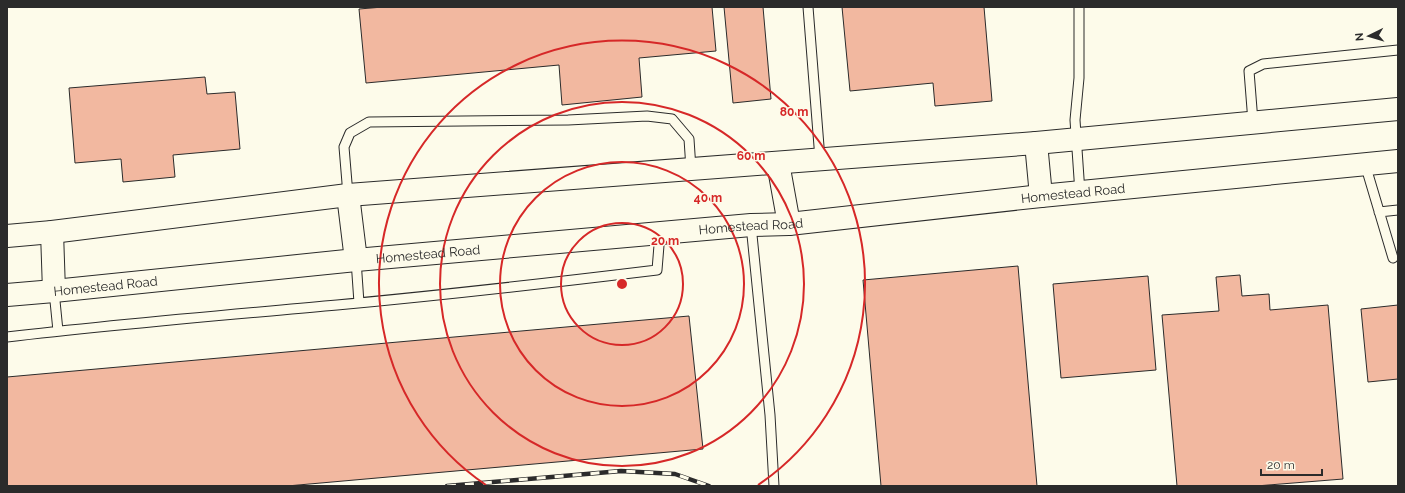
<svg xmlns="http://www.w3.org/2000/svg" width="1405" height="493" viewBox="0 0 1405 493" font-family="Raleway,sans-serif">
  <rect width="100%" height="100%" fill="#fdfbea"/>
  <path fill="#f2b8a0" stroke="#2b2b2b" d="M 383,7 L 712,7 L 716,51 L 639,58 L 642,97 L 562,105 L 559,65 L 366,83 L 359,9 Z
    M 724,7 L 763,7 L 771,99 L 733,103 Z
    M 842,7 L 984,7 L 992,101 L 935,106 L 933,83 L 850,91 Z
    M 205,77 L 207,94 L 235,92 L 240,149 L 173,155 L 175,177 L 123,182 L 121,159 L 75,163 L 69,88 Z
    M 1018,266 L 1037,486 L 881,486 L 863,280 Z
    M 1240,275 L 1242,296 L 1269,294 L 1270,310 L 1328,305 L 1343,479 L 1256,486 L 1177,486 L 1162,315 L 1219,311 L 1216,277 Z
    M 1148,276 L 1156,370 L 1061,378 L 1053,284 Z
    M 1398,305 L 1398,379 L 1368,382 L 1361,309 Z
    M 689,316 L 703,449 L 287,486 L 7,486 L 7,377 Z"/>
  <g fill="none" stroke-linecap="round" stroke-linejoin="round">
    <g stroke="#2b2b2b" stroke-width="11">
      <path id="service" d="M 808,7 L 820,159
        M 1079,7 L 1079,78 L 1075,120 L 1080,193
        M 1253,122 L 1249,71 L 1263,64 L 1398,50
        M 1365,164 L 1393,258
        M 348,195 L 344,147 L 350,133 L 369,122 L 568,120 L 647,116 L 672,119 L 689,139 L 691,169
        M 1379,212 L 1398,210
        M 751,225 L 770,415 L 774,486
        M 356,260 L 359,303
        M 54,291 L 58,331
        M 7,337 C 117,324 227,315 337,305 C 444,295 550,283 657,270 L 660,233"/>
    </g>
    <g stroke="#2b2b2b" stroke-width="24">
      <g id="secondary">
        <path d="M 1036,143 L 1041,196"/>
        <path d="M 778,163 L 789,224"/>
        <path d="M 348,195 L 356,260"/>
        <path d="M 52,232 L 54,291"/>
        <path d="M 7,236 L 52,232 L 348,195 L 1036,143 L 1398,109"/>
        <path id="s1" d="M 7,295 L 54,291 L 356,260 L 751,225 L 789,224 L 1041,196 L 1398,161"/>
      </g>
    </g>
    <use href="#service" stroke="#fdfbea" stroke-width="9"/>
    <use href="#secondary" stroke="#fdfbea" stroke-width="22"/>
    <g stroke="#2b2b2b" stroke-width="4.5">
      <path id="rail" d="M 447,486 L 621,471 L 675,474 L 709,486"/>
    </g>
    <use href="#rail" stroke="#fdfbea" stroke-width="3" stroke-dasharray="9" stroke-linecap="butt"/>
  </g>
  <g fill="none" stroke="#d62828" stroke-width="2">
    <circle cx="622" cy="284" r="61"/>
    <circle cx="622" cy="284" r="122"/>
    <circle cx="622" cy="284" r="182"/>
    <path d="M486 485A243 243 0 1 1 758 485"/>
  </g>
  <g text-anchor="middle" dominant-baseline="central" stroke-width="3" stroke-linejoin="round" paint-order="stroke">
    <g font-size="13" fill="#2b2b2b" stroke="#fdfbea">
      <text stroke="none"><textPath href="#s1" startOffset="1071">Homestead Road</textPath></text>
      <text stroke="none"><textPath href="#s1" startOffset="747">Homestead Road</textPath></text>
      <text stroke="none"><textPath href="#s1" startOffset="423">Homestead Road</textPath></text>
      <text stroke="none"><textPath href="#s1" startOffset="99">Homestead Road</textPath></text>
    </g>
  </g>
  <circle cx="622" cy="284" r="6" fill="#d62828" stroke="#fdfbea" stroke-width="2"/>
  <g font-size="12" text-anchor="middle" font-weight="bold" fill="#d62828" stroke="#fdfbea" stroke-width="3" stroke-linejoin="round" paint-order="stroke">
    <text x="794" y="116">80 m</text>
    <text x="751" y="160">60 m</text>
    <text x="708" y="202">40 m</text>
    <text x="665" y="245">20 m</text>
  </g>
  <rect width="1405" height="493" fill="none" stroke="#2b2b2b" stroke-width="16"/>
  <g transform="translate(1369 36) rotate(265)" stroke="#fdfbea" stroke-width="3" paint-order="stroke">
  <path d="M0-3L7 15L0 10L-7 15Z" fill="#2b2b2b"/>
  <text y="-6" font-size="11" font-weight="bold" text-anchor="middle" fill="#2b2b2b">N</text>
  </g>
  <path d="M1261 469v6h61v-6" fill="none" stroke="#2b2b2b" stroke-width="2"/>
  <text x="1267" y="469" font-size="12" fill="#2b2b2b" stroke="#fdfbea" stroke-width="3" paint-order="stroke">20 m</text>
</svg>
